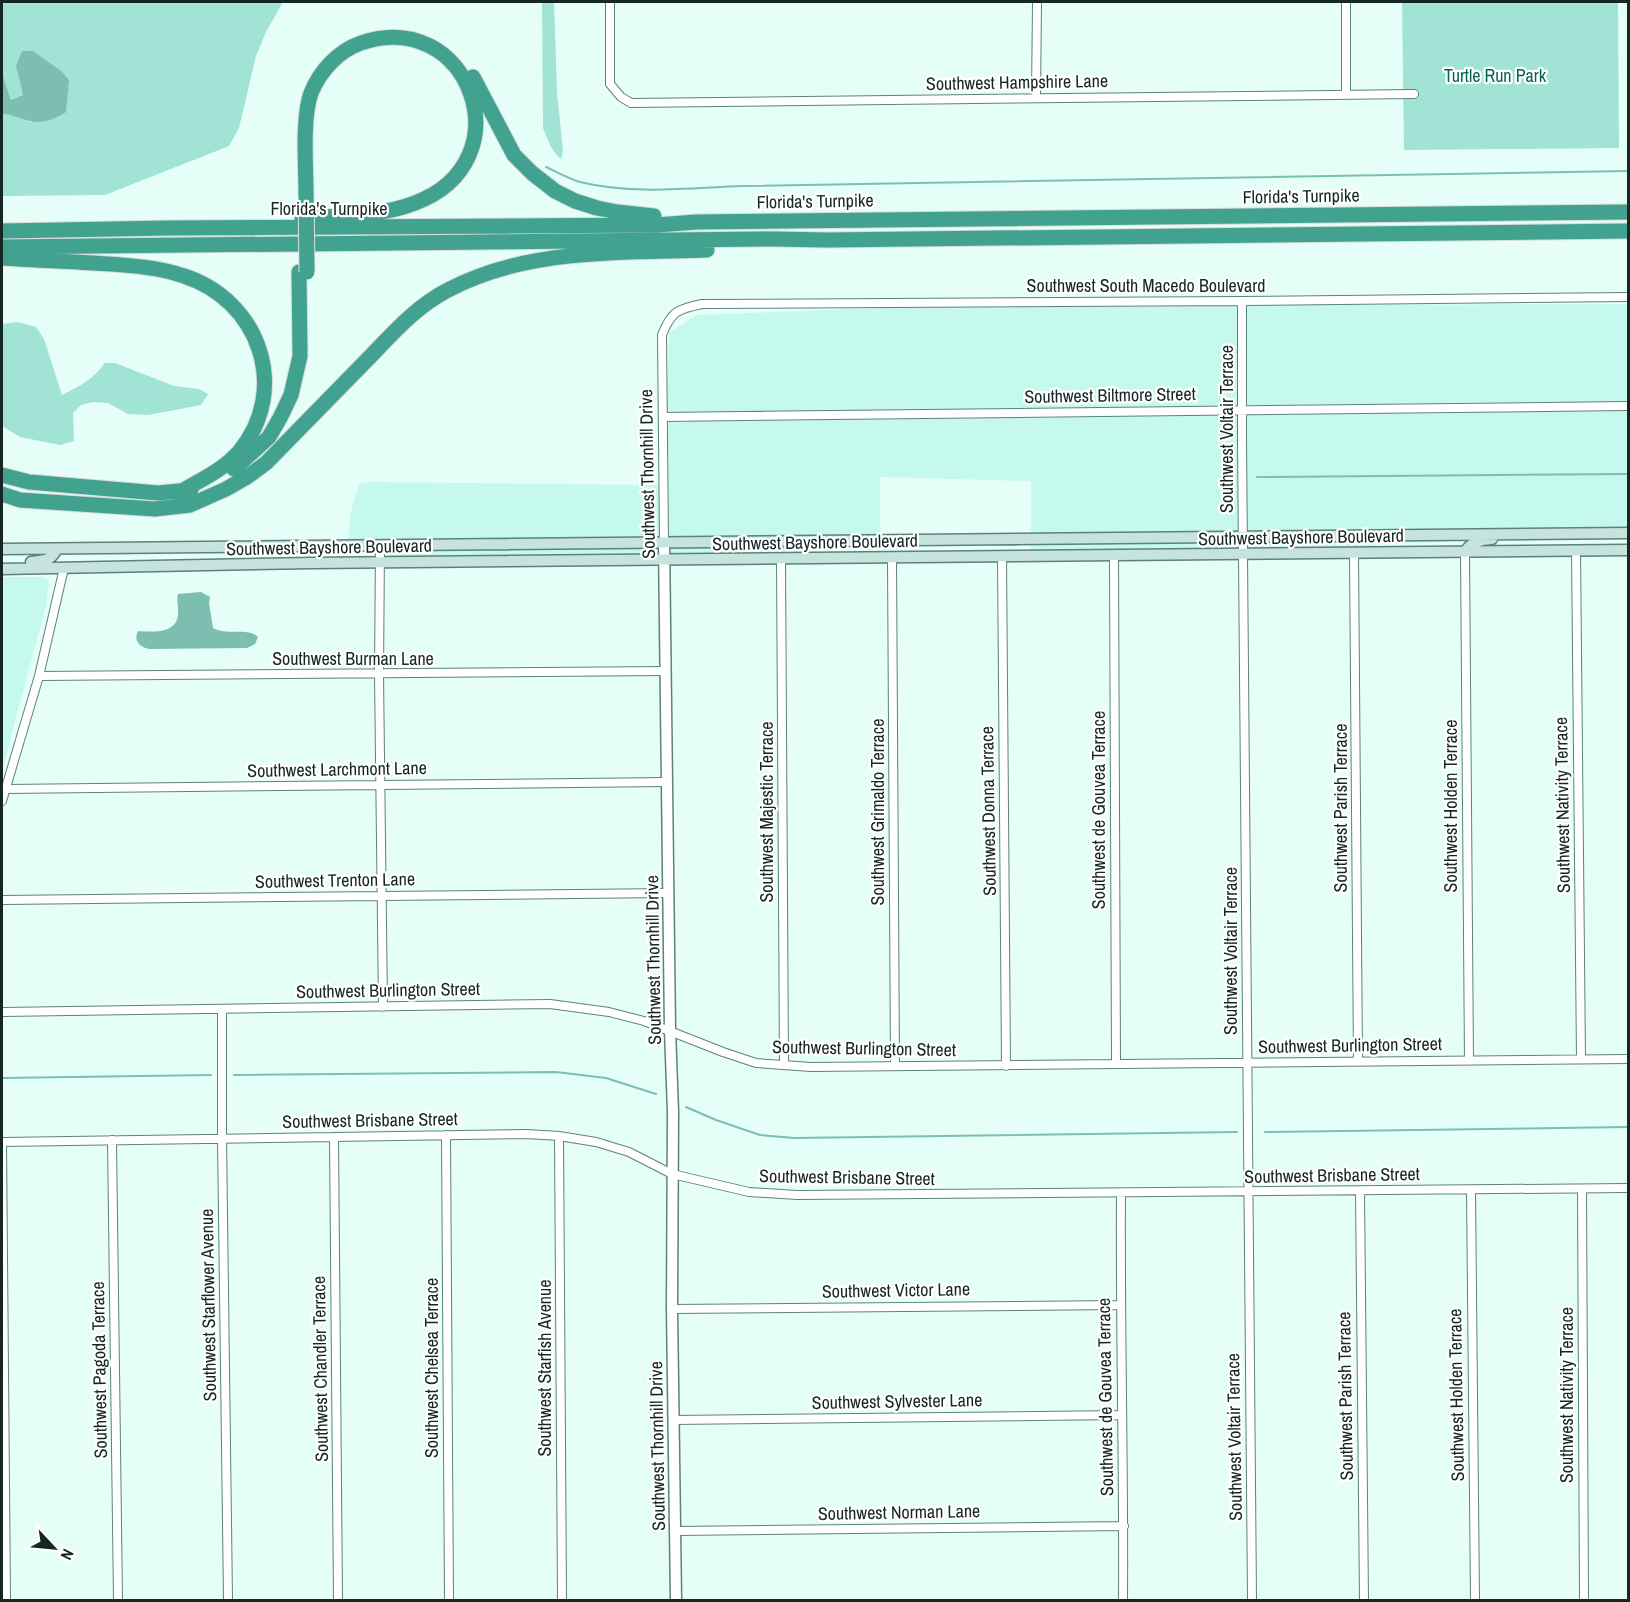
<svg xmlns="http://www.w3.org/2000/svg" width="1630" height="1602" viewBox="0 0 1630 1602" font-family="'Archivo Narrow',sans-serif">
  <rect width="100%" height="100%" fill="#e5fef8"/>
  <path fill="#c5f9ed" d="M 1628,304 L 1628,402 L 1246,406 L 1246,305 Z
    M 1237,305 L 1237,406 L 667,413 L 669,333 L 696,315 L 932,306 Z
    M 1628,410 L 1628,528 L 1555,529 L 1554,528 L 1552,530 L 1247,533 L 1246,414 Z
    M 1237,414 L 1238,533 L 1031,534 L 1031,481 L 880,477 L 880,536 L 669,538 L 667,422 Z
    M 371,482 L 658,485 L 660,538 L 348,542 L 351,511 L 359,484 Z
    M 1451,539 L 1448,542 L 1381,543 L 1374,547 L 1247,549 L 1247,541 Z
    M 1238,541 L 1238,549 L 1031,552 L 1031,543 Z
    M 859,545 L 855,548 L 808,549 L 802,552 L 669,554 L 669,546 Z
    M 660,546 L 660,554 L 384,557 L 384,550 Z
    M 2,577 L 41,577 L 47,579 L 49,584 L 46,605 L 2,771 Z"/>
  <path fill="#a1e3d4" d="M 2,2 L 283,2 L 266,32 L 256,56 L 239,128 L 229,146 L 105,195 L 2,196 L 2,114 L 11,114 L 31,122 L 16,66 L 23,95 L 11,100 L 2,73 Z
    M 542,2 L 554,2 L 557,93 L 563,151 L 561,159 C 551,151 548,140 543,128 Z
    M 1402,2 L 1618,2 L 1619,148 L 1404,150 Z
    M 18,322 L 36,327 L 44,339 L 62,395 C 80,386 92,380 105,363 L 115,363 L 174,386 L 199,389 L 208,394 L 201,405 L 148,415 L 128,414 L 108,403 L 93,402 L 81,405 L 73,413 L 74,441 L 60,445 L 20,437 L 2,426 L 2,324 Z"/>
  <path fill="#7cbfb1" d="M 22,51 L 33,51 L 61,71 L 69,80 L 66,112 C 55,119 43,124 30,121 C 20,119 12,114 2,114 L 2,73 L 11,100 L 23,95 L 16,66 Z
    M 201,592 L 210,597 L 209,603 L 213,628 C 227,636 248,627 258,637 L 255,644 L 247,648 L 149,649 C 140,647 133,641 138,631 C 153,632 177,634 178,614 C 179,607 176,601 178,594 Z"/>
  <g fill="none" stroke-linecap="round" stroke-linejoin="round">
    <path stroke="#7cbfb1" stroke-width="2" d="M 546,167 C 557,172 569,179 580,182 C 633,195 689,188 742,186 L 1628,171
      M 1257,477 L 1628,474
      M 234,1075 L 556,1072 L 606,1078 L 656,1094
      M 2,1078 L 211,1075
      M 686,1107 L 716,1120 L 760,1135 L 794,1138 L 1237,1132
      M 1265,1132 L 1628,1127"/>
    <g stroke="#5c837b" stroke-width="10">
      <path id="minor" d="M 610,2 L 610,84 L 621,97 L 631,103 L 1414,94
        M 1346,2 L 1346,95
        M 1036,98 L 1037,2
        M 1242,301 L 1242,440 L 1252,1600
        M 663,417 L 1628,406
        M 664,542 L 662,335 C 671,312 677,309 702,304 L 1242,301 L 1628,297
        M 380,546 L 379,674 L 383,1007
        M 1576,550 L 1581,1059
        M 1465,552 L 1469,1061
        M 1354,553 L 1358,1062
        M 1114,555 L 1116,1064
        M 1002,556 L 1006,1066
        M 892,558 L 895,1065
        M 781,559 L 784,1065
        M 39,676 L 666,671
        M 6,789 L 667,782
        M 2,801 L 39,676 L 64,568
        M 2,900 L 668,893
        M 222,1009 L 222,1137 L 228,1600
        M 2,1012 L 550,1004 L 609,1012 L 644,1021 L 723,1052 L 756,1063 L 811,1067 L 1628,1059
        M 446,1135 L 449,1600
        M 559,1136 L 562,1600
        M 334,1137 L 338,1600
        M 112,1140 L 118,1600
        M 2,1142 L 527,1134 L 559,1136 L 596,1142 L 629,1152 L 672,1174 L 749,1192 L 797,1195 L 1628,1188
        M 2,1142 L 6,1600
        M 1582,1189 L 1584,1600
        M 1471,1190 L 1475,1600
        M 1360,1191 L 1364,1600
        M 1121,1194 C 1120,1329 1124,1465 1123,1600
        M 672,1309 L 1120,1305
        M 673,1420 L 1121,1415
        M 674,1531 L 1124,1526"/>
    </g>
    <g stroke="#5c837b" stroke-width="13">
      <path id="tertiary" d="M 664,542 L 670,1030 L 673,1112 L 672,1309 L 676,1600"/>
    </g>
    <g stroke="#5c837b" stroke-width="13">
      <path id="secondary" d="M 2,549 L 1628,533
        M 1465,552 C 1471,542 1482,539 1492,539
        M 31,562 C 45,560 50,562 57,549
        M 2,569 L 312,563 L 1628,550"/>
    </g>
    <g stroke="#dadcdc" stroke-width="17">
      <path id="motorway" d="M 473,77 L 514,155 L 532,173 L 555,191 L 575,201 L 597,208 L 617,212 L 654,216
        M 302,218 C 337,216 383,216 415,203 C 527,161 469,6 361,43 C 338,51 320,71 311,93 C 302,118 306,166 306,193
        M 2,231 L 168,228 L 657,225 L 696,222 L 1628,212
        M 2,247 L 774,239 L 827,240 L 1628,231
        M 2,258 C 32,260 63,261 93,263 C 123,265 155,266 184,276 C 259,300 291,389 239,452 C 223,470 202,479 182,491
        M 234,469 L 269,437 L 280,418 L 291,395 L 300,356 L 299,272
        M 2,475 L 29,482 L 158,493 L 191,490
        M 2,494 L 20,500 L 155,509 L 190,505 L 226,489 L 247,477 L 266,463 C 298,430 330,398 362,365 C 389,338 413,308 448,290 C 527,248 621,253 707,250"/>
    </g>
    <use href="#minor" stroke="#fff" stroke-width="8"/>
    <use href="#tertiary" stroke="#fff" stroke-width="10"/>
    <use href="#secondary" stroke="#c6e3de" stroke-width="10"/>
    <use href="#motorway" stroke="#42a290" stroke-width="15"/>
    <g stroke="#dadcdc" stroke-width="17" stroke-linecap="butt">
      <path id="motorway-bridge" d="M 306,193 L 307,272"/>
    </g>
    <use href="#motorway-bridge" stroke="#42a290" stroke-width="15"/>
  </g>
  <g text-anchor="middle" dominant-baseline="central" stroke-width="4.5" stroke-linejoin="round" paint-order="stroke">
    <g font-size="18" fill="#026457" stroke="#fff">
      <text x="1495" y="75">Turtle Run Park</text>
    </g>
    <g font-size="18" fill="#162622" stroke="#fff">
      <text transform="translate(1017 82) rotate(-1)">Southwest Hampshire Lane</text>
      <text transform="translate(1301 196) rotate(-1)">Florida's Turnpike</text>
      <text transform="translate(815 201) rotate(-1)">Florida's Turnpike</text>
      <text x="329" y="208">Florida's Turnpike</text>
      <text x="1146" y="285">Southwest South Macedo Boulevard</text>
      <text transform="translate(1110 395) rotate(-1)">Southwest Biltmore Street</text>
      <text transform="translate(1226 429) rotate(-90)">Southwest Voltair Terrace</text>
      <text transform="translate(647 474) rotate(-91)">Southwest Thornhill Drive</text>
      <text transform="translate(1301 537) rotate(-1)">Southwest Bayshore Boulevard</text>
      <text transform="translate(815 542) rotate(-1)">Southwest Bayshore Boulevard</text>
      <text transform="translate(329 547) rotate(-1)">Southwest Bayshore Boulevard</text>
      <text x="353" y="658">Southwest Burman Lane</text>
      <text transform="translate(337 769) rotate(-1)">Southwest Larchmont Lane</text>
      <text transform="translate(1562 805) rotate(-91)">Southwest Nativity Terrace</text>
      <text transform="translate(1450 806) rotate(-90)">Southwest Holden Terrace</text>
      <text transform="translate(1340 808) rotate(-90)">Southwest Parish Terrace</text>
      <text transform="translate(1098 810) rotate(-90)">Southwest de Gouvea Terrace</text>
      <text transform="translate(988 811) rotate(-91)">Southwest Donna Terrace</text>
      <text transform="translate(766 812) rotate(-90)">Southwest Majestic Terrace</text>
      <text transform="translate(877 812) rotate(-90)">Southwest Grimaldo Terrace</text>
      <text transform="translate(335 880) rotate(-1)">Southwest Trenton Lane</text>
      <text transform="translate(1230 951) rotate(-90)">Southwest Voltair Terrace</text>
      <text transform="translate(653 960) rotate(-91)">Southwest Thornhill Drive</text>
      <text transform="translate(388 990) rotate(-1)">Southwest Burlington Street</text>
      <text transform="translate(1350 1045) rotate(-1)">Southwest Burlington Street</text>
      <text transform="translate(864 1048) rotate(1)">Southwest Burlington Street</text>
      <text transform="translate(370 1120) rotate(-1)">Southwest Brisbane Street</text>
      <text transform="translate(1332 1175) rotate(-1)">Southwest Brisbane Street</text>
      <text transform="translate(847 1177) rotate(1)">Southwest Brisbane Street</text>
      <text transform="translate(896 1290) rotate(-1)">Southwest Victor Lane</text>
      <text transform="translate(208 1305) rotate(-91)">Southwest Starflower Avenue</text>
      <text transform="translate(431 1368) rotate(-90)">Southwest Chelsea Terrace</text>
      <text transform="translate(544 1368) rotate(-90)">Southwest Starfish Avenue</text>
      <text transform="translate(320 1369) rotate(-91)">Southwest Chandler Terrace</text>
      <text transform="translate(99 1370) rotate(-91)">Southwest Pagoda Terrace</text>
      <text transform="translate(1456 1395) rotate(-91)">Southwest Holden Terrace</text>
      <text transform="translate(1566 1395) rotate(-90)">Southwest Nativity Terrace</text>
      <text transform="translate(1345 1396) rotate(-91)">Southwest Parish Terrace</text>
      <text transform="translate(1105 1397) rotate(-91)">Southwest de Gouvea Terrace</text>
      <text transform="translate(897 1401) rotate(-1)">Southwest Sylvester Lane</text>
      <text transform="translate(1234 1437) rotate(-91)">Southwest Voltair Terrace</text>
      <text transform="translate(657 1446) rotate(-91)">Southwest Thornhill Drive</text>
      <text transform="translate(899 1512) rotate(-1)">Southwest Norman Lane</text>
    </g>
  </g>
  <rect width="1630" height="1602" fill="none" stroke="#162622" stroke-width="6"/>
  <g transform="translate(54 1548) rotate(116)" stroke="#ffffff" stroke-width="4.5" paint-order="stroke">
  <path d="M0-4.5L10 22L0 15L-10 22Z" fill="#162622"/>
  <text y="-9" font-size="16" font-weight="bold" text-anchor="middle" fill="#162622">N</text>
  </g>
</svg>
